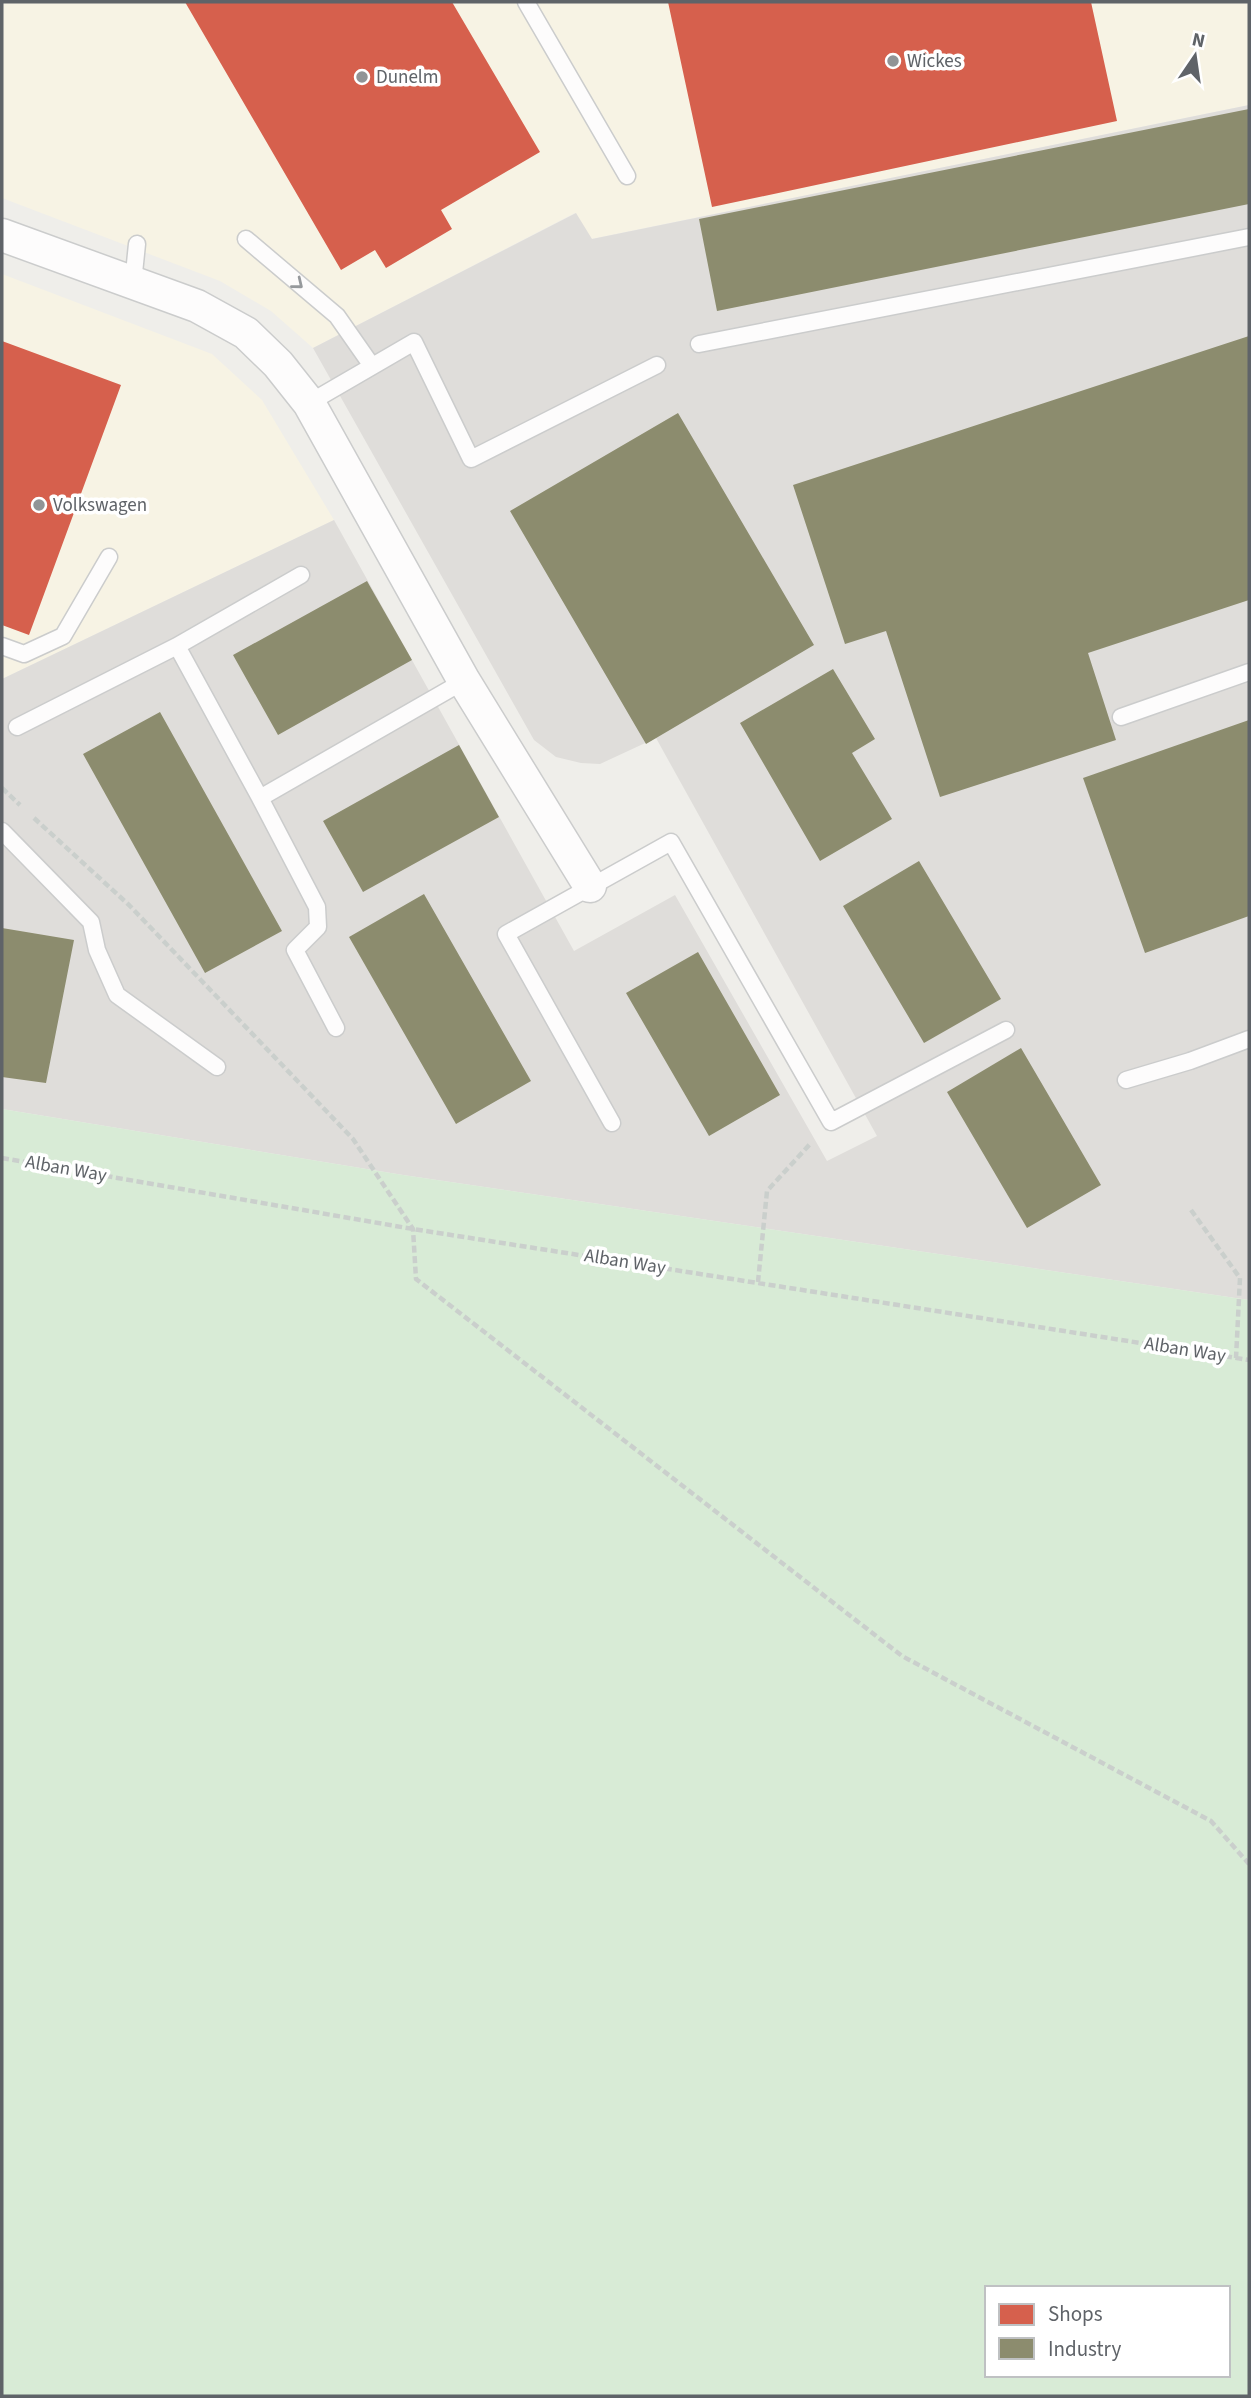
<svg xmlns="http://www.w3.org/2000/svg" width="1251" height="2398" viewBox="0 0 1251 2398" font-family="'Source Sans 3',sans-serif">
  <rect width="100%" height="100%" fill="#efeeea"/>
  <path fill="#f7f3e4" d="M 2,2 L 1249,2 L 1249,105 L 591,239 L 575,213 L 313,348 L 271,311 L 220,281 L 2,198 Z
    M 2,274 L 212,354 L 262,400 L 334,520 L 2,679 Z"/>
  <path fill="#dfddda" d="M 1249,105 L 1249,1300 L 403,1175 L 2,1109 L 2,679 L 334,520 L 574,951 L 675,895 L 827,1161 L 877,1136 L 656,738 L 600,764 L 581,763 L 556,757 L 534,740 L 313,348 L 576,213 L 592,239 Z"/>
  <path fill="#d8ebd6" fill-rule="evenodd" d="M 2,1109 L 403,1175 L 1249,1300 L 1249,2396 L 2,2396 ZM 987,2288 L 1228,2288 L 1228,2375 L 987,2375 Z"/>
  <path fill="#d6604d" d="M 185,2 L 452,2 L 540,152 L 441,210 L 452,229 L 386,268 L 375,250 L 341,270 Z
    M 668,2 L 1091,2 L 1117,121 L 712,207 Z
    M 2,341 L 121,385 L 29,635 L 2,625 Z"/>
  <path fill="#8c8c6e" d="M 1249,109 L 1249,204 L 717,311 L 699,219 Z
    M 1249,336 L 1249,600 L 1088,653 L 1116,740 L 940,797 L 886,631 L 845,644 L 793,485 Z
    M 678,413 L 814,645 L 646,744 L 510,511 Z
    M 367,581 L 412,660 L 278,735 L 233,655 Z
    M 833,669 L 875,739 L 852,753 L 892,819 L 820,861 L 740,723 Z
    M 160,712 L 282,931 L 205,973 L 83,754 Z
    M 1249,720 L 1249,916 L 1145,953 L 1083,778 Z
    M 459,745 L 499,817 L 363,892 L 323,821 Z
    M 919,861 L 1001,999 L 924,1043 L 843,906 Z
    M 424,894 L 531,1081 L 456,1124 L 349,937 Z
    M 2,928 L 74,940 L 46,1083 L 2,1077 Z
    M 698,952 L 780,1095 L 709,1136 L 626,993 Z
    M 1021,1048 L 1101,1185 L 1027,1228 L 947,1092 Z"/>
  <g fill="none" stroke-linecap="round" stroke-linejoin="round">
    <g stroke="#cbcccc" stroke-width="19">
      <path id="lane" d="M 526,2 L 627,176
        M 246,239 L 337,316 L 372,366
        M 133,283 L 137,244
        M 699,344 L 1249,237
        M 309,403 L 414,342 L 471,459 L 657,365
        M 301,575 L 177,646 L 260,798 L 464,681
        M 2,646 L 24,654 L 63,636 L 109,557
        M 1121,717 L 1249,672
        M 17,727 L 177,646
        M 260,798 L 317,907 L 318,927 L 295,950 L 336,1028
        M 2,831 L 91,922 L 97,950 L 117,995 L 217,1067
        M 1126,1080 L 1190,1061 L 1249,1039
        M 612,1123 L 506,934 L 671,842 L 831,1122 L 1006,1030"/>
    </g>
    <g stroke="#cbcccc" stroke-width="35">
      <path id="street" d="M 2,235 L 197,306 L 246,333 L 278,364 L 309,403 L 464,681 L 590,886"/>
    </g>
    <path stroke="#cacfcc" stroke-width="4.5" stroke-dasharray="7 3.5" stroke-linecap="butt" d="M 2,788 L 20,805
      M 34,818 L 129,905 L 353,1139 L 413,1229 L 416,1279 L 902,1656 L 1211,1821 L 1249,1864
      M 2,1158 L 413,1229 L 1249,1360
      M 1191,1210 L 1240,1278 L 1236,1358
      M 758,1282 L 767,1191 L 811,1143"/>
    <use href="#lane" stroke="#fdfcfc" stroke-width="16"/>
    <use href="#street" stroke="#fdfcfc" stroke-width="32"/>
  </g>
  <defs><path id="oneway-chevron" d="M-2-3.5L2.5 0L-2 3.5" fill="none" stroke-width="1.6" stroke-linecap="round" stroke-linejoin="round" transform="scale(1.75)"/></defs>
  <use stroke="#96999c" href="#oneway-chevron" transform="translate(298 284) rotate(39)"/>
  <g fill="#919496" stroke="#fff" stroke-width="2.5">
    <circle cx="893" cy="61" r="7"/>
    <circle cx="362" cy="77" r="7"/>
    <circle cx="39" cy="505" r="7"/>
  </g>
  <g text-anchor="middle" dominant-baseline="central" stroke-width="7" stroke-linejoin="round" paint-order="stroke">
    <g font-size="19" fill="#5f6368" stroke="#fff" text-anchor="start">
      <text x="907" y="61">Wickes</text>
      <text x="376" y="77">Dunelm</text>
      <text x="53" y="505">Volkswagen</text>
    </g>
    <g font-size="19" fill="#5f6368" stroke="#fff">
      <text transform="translate(66 1169) rotate(10)">Alban Way</text>
      <text transform="translate(625 1262) rotate(9)">Alban Way</text>
      <text transform="translate(1185 1350) rotate(9)">Alban Way</text>
    </g>
  </g>
  <rect width="1251" height="2398" fill="none" stroke="#5f6368" stroke-width="7"/>
  <rect x="985" y="2286" width="245" height="91" fill="#ffffff" stroke="#bfc1c3" stroke-width="2"/>
  <rect x="999" y="2304" width="35" height="21" fill="#d6604d" stroke="#bfc1c3" stroke-width="2"/>
  <text x="1048" y="2321" font-size="21" fill="#5f6368">Shops</text>
  <rect x="999" y="2338" width="35" height="21" fill="#8c8c6e" stroke="#bfc1c3" stroke-width="2"/>
  <text x="1048" y="2356" font-size="21" fill="#5f6368">Industry</text>
  <g transform="translate(1195 56) rotate(13)" stroke="#ffffff" stroke-width="5" paint-order="stroke">
  <path d="M0-5L12 26L0 18L-12 26Z" fill="#5f6368"/>
  <text y="-10" font-size="19" font-weight="bold" text-anchor="middle" fill="#5f6368">N</text>
  </g>
</svg>
